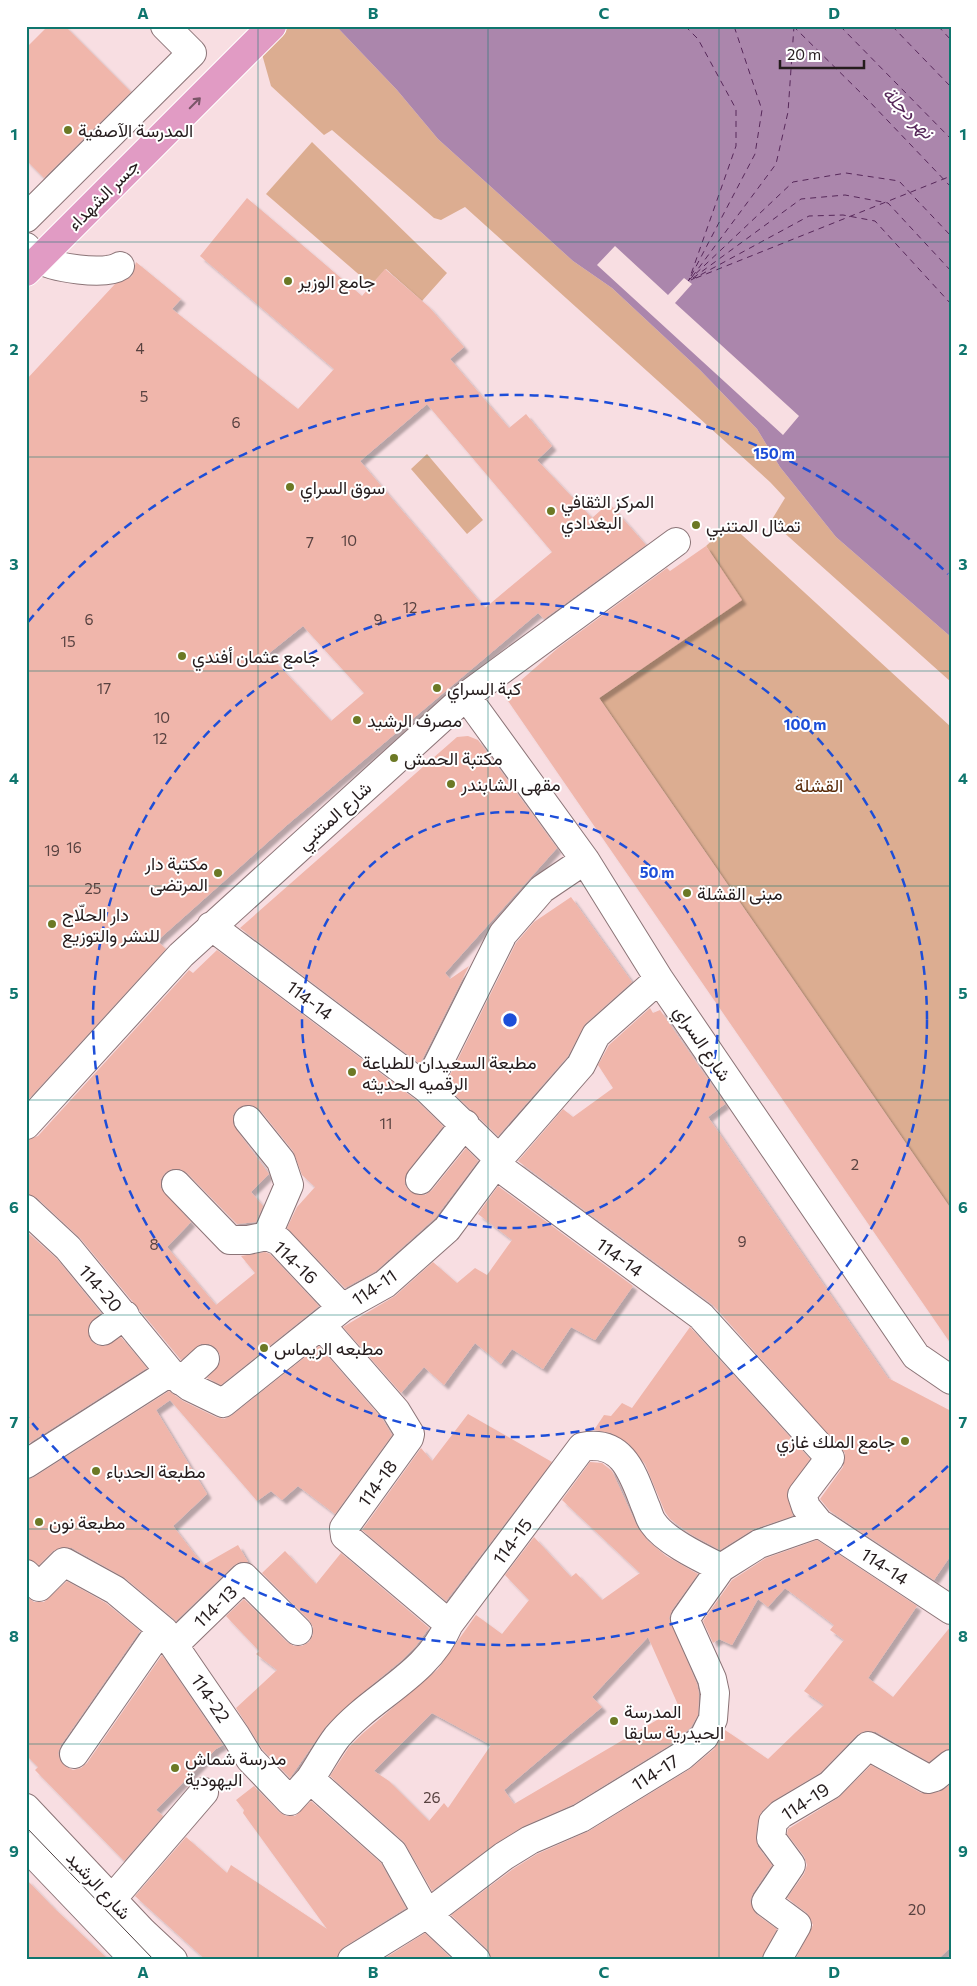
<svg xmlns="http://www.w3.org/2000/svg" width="977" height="1986" viewBox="0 0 977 1986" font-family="Commissioner,Vazirmatn,sans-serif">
  <defs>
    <filter id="shadow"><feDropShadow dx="4.5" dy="4.5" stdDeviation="1" flood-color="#0004"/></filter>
  </defs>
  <rect width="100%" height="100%" fill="#f8dee2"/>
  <path fill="#dcad91" d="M 254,26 L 336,26 L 397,90 L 438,139 L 573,261 L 612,288 L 700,370 L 757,429 L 780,467 L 836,537 L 951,637 L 951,682 L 771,521 L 785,498 L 770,482 L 465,207 L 441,220 L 434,218 L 332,130 L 324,135 L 271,86 Z
    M 312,142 L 447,273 L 422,301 L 386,269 L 371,285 L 266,194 Z
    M 427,454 L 483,520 L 467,534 L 411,469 Z
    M 730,524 L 951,727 L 951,1209 L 599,698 L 741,600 L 706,546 Z"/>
  <path fill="#ab86ac" d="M 336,26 L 951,26 L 951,637 L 836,537 L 780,467 L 757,429 L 700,370 L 612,288 L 573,261 L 438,139 L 397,90 Z"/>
  <path fill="#f8dee2" d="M 615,246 L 668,295 L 684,278 L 692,284 L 675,303 L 799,416 L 783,435 L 597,265 Z"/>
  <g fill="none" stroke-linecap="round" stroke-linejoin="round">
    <path stroke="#57285a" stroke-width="1" stroke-dasharray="6 5" stroke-linecap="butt" d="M 685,26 L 698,39 L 736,109 L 736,146 L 689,280
      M 793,26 L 868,100 L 951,187
      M 840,26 L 951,139
      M 892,26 L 951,87
      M 938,26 L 951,40
      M 691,276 L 755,154 L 762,110 L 734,26
      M 692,277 L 776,164 L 788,112 L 794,26
      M 693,278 L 801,199 L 845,195 L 888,203 L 951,271
      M 696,278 L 951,176
      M 691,280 L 809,216 L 843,215 L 875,221 L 951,304
      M 688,281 L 793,182 L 846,173 L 899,181 L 951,236"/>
  </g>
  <path fill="#f0b6ab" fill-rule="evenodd" filter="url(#shadow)" d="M 48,26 L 65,26 L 131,92 L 44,178 L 26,160 L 26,48 Z
    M 247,198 L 362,296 L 385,269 L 429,307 L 464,347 L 450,359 L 509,428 L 526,414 L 552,446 L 537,460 L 592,518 L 609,503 L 646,545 L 544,619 L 538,613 L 287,825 L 157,941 L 166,949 L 26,1102 L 26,380 L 115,284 L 132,276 L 136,262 L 181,299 L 172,309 L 298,409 L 334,369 L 200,256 ZM 427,404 L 552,552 L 485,608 L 360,461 ZM 303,626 L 364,693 L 331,721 L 268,654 Z
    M 706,546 L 742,600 L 599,698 L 951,1209 L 951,1344 L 504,695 L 558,648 L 667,568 L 670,571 Z
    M 468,736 L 478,740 L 557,848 L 445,973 L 450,979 L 469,966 L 420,1064 L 240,928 L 457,737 Z
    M 571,897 L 632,982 L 585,1024 L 568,1056 L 498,1136 L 445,1085 L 516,943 L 534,922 Z
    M 217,950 L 416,1100 L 443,1126 L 408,1171 L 405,1178 L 405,1185 L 411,1192 L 418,1195 L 425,1195 L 432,1190 L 466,1148 L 478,1161 L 435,1218 L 376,1271 L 345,1288 L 287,1228 L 297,1207 L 315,1187 L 302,1175 L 293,1151 L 260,1110 L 254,1106 L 246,1105 L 238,1108 L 233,1115 L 233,1122 L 236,1129 L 269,1174 L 251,1192 L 263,1206 L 256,1222 L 237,1224 L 187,1173 L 180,1169 L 172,1169 L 165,1173 L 161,1179 L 161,1188 L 191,1222 L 167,1247 L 216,1305 L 255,1273 L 241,1256 L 265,1252 L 270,1254 L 319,1306 L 221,1385 L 207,1378 L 220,1363 L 220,1355 L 216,1348 L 209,1344 L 201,1344 L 181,1360 L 80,1238 L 37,1198 L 26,1194 L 26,1140 L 38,1136 L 189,970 L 193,973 Z
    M 650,1008 L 653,1013 L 660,1010 L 725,1104 L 708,1117 L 888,1378 L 951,1411 L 951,1555 L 934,1580 L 830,1511 L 820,1499 L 843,1467 L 845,1453 L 713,1305 L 518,1161 L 563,1109 L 573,1117 L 613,1088 L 598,1065 L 609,1045 Z
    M 498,1186 L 633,1286 L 595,1340 L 571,1327 L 543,1369 L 512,1349 L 501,1364 L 475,1343 L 444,1385 L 424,1367 L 401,1393 L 343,1327 L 395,1296 L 433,1262 L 457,1283 L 475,1268 L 487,1275 L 512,1240 L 478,1214 Z
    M 26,1231 L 57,1259 L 101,1313 L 89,1325 L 88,1333 L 91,1341 L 97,1345 L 105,1346 L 121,1337 L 147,1368 L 26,1445 Z
    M 690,1327 L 810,1459 L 787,1492 L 793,1516 L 754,1529 L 720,1550 L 692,1535 L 670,1519 L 665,1512 L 645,1464 L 628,1443 L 611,1433 L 594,1430 L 604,1415 L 611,1416 L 622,1403 L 632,1408 Z
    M 319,1346 L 383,1420 L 392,1435 L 335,1514 L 298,1486 L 282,1500 L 271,1491 L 257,1501 L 170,1400 L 156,1410 L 207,1494 L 173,1526 L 203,1565 L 238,1545 L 248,1562 L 240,1562 L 233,1566 L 176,1621 L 125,1578 L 72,1548 L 62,1547 L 53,1551 L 39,1565 L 26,1559 L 26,1480 L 34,1477 L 169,1391 L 183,1401 L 216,1417 L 224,1419 L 232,1415 Z
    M 468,1414 L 552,1462 L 446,1601 L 362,1530 L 421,1448 L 432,1461 Z
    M 590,1462 L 602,1463 L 612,1471 L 637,1526 L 648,1541 L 666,1556 L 698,1574 L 672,1610 L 669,1618 L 697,1684 L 699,1694 L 698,1715 L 691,1727 L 673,1743 L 574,1804 L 522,1827 L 495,1844 L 432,1891 L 404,1842 L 330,1776 L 349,1747 L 362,1734 L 438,1669 L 476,1615 L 502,1634 L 529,1600 L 505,1575 L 534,1537 L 571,1577 L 576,1573 L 602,1600 L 640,1573 L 562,1500 ZM 648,1637 L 679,1707 L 514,1804 L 504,1790 L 602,1707 L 592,1697 ZM 432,1713 L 491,1745 L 448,1808 L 444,1803 L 429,1821 L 389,1781 L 374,1771 Z
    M 817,1540 L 917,1606 L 868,1678 L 893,1697 L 951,1626 L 951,1749 L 942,1752 L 929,1762 L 876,1732 L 865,1731 L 857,1735 L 820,1773 L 773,1801 L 762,1811 L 758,1820 L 756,1837 L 758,1847 L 772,1865 L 753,1893 L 750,1901 L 756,1914 L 777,1929 L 761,1960 L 491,1960 L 487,1949 L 451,1915 L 513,1869 L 537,1854 L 589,1831 L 690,1769 L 714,1749 L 725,1730 L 768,1759 L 824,1705 L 804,1691 L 844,1640 L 830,1630 L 834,1625 L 785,1588 L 768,1607 L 758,1599 L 732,1645 L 719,1639 L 713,1643 L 703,1621 L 732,1580 L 766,1558 Z
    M 285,1551 L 316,1584 L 341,1553 L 429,1628 L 415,1647 L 402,1660 L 356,1698 L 326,1726 L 290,1778 L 262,1749 L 236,1708 L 277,1670 L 256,1654 L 259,1651 L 226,1616 L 244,1599 L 287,1642 L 294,1646 L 302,1646 L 309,1642 L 313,1635 L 313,1627 L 309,1620 L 262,1573 Z
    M 67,1581 L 106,1603 L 140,1631 L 61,1745 L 58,1753 L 60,1760 L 65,1766 L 73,1770 L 81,1768 L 87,1763 L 162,1655 L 223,1745 L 216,1749 L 156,1810 L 163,1816 L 124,1861 L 35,1770 L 38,1767 L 26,1755 L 26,1596 L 34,1602 L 44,1602 Z
    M 871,1765 L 921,1793 L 939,1792 L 951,1784 L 951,1947 L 937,1960 L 795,1960 L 813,1925 L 807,1913 L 787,1898 L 804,1874 L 807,1865 L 804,1856 L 787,1834 L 788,1829 L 838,1798 Z
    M 254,1786 L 279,1812 L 286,1816 L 295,1816 L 311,1801 L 381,1863 L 406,1908 L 344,1947 L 339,1952 L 336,1960 L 206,1960 L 135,1896 L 186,1837 L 227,1873 L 231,1865 L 327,1929 L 243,1813 L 244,1810 L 236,1800 Z
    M 26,1879 L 54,1908 L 109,1960 L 26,1960 Z
    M 425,1933 L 453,1960 L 382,1960 Z"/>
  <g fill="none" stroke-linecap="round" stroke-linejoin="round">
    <g stroke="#8b7477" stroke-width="30">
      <path id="minor" d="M 26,218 L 192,53 L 165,26
        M 26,247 C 30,251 33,255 37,258 C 52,268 106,276 120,266
        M 466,696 L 585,860 L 659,979 L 916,1356 L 951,1380
        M 211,926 L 426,1088 L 499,1159 L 503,1170 L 701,1316 L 830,1458 L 802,1495 L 806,1507 L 819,1523 L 951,1610
        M 426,1088 L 503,934 L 542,889 L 585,860
        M 248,1120 L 281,1161 L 289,1185 L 267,1236
        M 26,1125 L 181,955 L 466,696 L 676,542
        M 420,1180 L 465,1124
        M 176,1184 L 230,1240 L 248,1240 L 267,1236 L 279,1241 L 342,1308
        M 26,1209 L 68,1248 L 170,1372
        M 321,1325 L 396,1411 L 410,1434 L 409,1438 L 344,1528 L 345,1536 L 449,1624
        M 103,1331 L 125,1315
        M 181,1381 L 205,1359
        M 26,1464 L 170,1372 L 190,1387 L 223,1403 L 342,1308 L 385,1284 L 447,1229 L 499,1159 L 581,1065 L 596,1035 L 659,979
        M 26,1574 L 39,1587 L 64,1562 L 115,1590 L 164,1631 L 236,1736 L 250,1759 L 290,1801 L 310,1779 L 393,1853 L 427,1914 L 476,1960
        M 174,1645 L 244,1577 L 298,1631
        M 74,1754 L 156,1636 L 164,1631
        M 310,1779 C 319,1766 327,1750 337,1737 C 371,1696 427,1676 449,1624 L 582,1447 C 623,1439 633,1474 645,1505 C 648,1511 649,1518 653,1523 C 665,1541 701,1558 721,1568
        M 26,1808 L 143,1932 L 173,1960
        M 26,1846 L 135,1960
        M 112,1899 L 204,1792
        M 352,1960 L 430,1912 L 504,1856 L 530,1840 L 581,1818 L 682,1756 L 704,1737 L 713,1719 L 715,1693 L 712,1679 L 685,1619 L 721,1568 L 759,1544 L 819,1523
        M 777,1960 L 797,1925 L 766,1902 L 791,1865 L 771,1838 L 773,1822 L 781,1814 L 830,1785 L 868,1746 L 928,1779 L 935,1777 L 951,1764"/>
    </g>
    <g stroke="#fff" stroke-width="30">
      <path id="major" d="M 26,272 L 272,26"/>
    </g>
    <use href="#minor" stroke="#fff" stroke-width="28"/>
    <use href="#major" stroke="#e19bc4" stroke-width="28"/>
    <path stroke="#4e4243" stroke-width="1" d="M 26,1827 L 154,1960"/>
  </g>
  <defs><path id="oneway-shaft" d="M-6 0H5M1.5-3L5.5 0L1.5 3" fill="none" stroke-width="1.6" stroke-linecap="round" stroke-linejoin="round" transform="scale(1.25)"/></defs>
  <use stroke="#7a5568" href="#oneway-shaft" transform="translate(195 103) rotate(-45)"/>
  <path fill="none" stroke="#0f766e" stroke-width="1" stroke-opacity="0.55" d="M 258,26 L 258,1960M 488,26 L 488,1960M 719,26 L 719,1960M 26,242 L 951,242M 26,457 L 951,457M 26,671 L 951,671M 26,886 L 951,886M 26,1100 L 951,1100M 26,1315 L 951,1315M 26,1529 L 951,1529M 26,1744 L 951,1744"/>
  <g fill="none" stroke="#1d4ed8" stroke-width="2.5" stroke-dasharray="9 6">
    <circle cx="510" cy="1020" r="208"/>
    <circle cx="510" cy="1020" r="417"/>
    <path d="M948 1466A625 625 0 0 1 28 1418M28 622A625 625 0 0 1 948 574"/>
  </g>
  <g fill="#6c7925" stroke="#fff" stroke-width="2">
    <circle cx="68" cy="130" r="5"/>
    <circle cx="288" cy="281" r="5"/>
    <circle cx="290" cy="487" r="5"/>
    <circle cx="551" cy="511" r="5"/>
    <circle cx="696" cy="525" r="5"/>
    <circle cx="182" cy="656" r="5"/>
    <circle cx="437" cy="688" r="5"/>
    <circle cx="357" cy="720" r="5"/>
    <circle cx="394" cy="758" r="5"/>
    <circle cx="451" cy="784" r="5"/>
    <circle cx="218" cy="873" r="5"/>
    <circle cx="687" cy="893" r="5"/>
    <circle cx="52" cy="924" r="5"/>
    <circle cx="352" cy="1072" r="5"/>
    <circle cx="264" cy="1348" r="5"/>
    <circle cx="905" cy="1441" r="5"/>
    <circle cx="96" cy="1471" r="5"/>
    <circle cx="39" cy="1522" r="5"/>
    <circle cx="614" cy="1721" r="5"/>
    <circle cx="175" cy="1768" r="5"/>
  </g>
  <g text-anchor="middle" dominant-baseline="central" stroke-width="4" stroke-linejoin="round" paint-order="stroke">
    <g font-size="15" fill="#584240">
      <text x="140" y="348">4</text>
      <text x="144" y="396">5</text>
      <text x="236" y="422">6</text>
      <text x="349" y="540">10</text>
      <text x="310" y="542">7</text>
      <text x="410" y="607">12</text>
      <text x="89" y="619">6</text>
      <text x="378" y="619">9</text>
      <text x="68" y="641">15</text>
      <text x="104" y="688">17</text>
      <text x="162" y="717">10</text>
      <text x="160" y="738">12</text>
      <text x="74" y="847">16</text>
      <text x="52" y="850">19</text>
      <text x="93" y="888">25</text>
      <text x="386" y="1123">11</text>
      <text x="855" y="1164">2</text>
      <text x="742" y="1241">9</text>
      <text x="154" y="1244">8</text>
      <text x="432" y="1797">26</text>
      <text x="917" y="1909">20</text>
    </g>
    <g font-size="18" fill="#251c1d" stroke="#fff" text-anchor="start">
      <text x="78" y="130">المدرسة الآصفية</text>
      <text x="298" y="281">جامع الوزير</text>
      <text x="300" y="487">سوق السراي</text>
      <text x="561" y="501">المركز الثقافي<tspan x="561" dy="21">البغدادي</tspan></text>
      <text x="706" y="525">تمثال المتنبي</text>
      <text x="192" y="656">جامع عثمان أفندي</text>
      <text x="447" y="688">كبة السراي</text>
      <text x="367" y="720">مصرف الرشيد</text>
      <text x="404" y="758">مكتبة الحمش</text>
      <text x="461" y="784">مقهى الشابندر</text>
      <text x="208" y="863" text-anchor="end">مكتبة دار<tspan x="208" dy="21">المرتضى</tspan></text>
      <text x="697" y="893">مبنى القشلة</text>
      <text x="62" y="914">دار الحلّاج<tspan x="62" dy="21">للنشر والتوزيع</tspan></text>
      <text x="362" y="1062">مطبعة السعيدان للطباعة<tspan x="362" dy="21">الرقميه الحديثه</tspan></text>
      <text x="274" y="1348">مطبعه الريماس</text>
      <text x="895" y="1441" text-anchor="end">جامع الملك غازي</text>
      <text x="106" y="1471">مطبعة الحدباء</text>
      <text x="49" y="1522">مطبعة نون</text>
      <text x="624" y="1711">المدرسة<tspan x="624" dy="21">الحيدرية سابقا</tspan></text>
      <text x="185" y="1758">مدرسة شماش<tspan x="185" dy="21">اليهودية</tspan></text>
    </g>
    <g font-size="18" fill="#251c1d" stroke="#fff">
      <text transform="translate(103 194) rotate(-45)">جسر الشهداء</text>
      <text transform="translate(334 815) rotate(-42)">شارع المتنبي</text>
      <text transform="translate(310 1000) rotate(37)">114-14</text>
      <text transform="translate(703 1043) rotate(56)">شارع السراي</text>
      <text transform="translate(620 1257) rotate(36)">114-14</text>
      <text transform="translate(296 1262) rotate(44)">114-16</text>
      <text transform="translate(374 1287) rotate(-34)">114-11</text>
      <text transform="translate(101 1288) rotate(49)">114-20</text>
      <text transform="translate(377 1483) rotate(-54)">114-18</text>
      <text transform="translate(512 1541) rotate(-53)">114-15</text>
      <text transform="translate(885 1566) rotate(33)">114-14</text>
      <text transform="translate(215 1606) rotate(-44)">114-13</text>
      <text transform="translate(211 1698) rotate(56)">114-22</text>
      <text transform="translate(655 1772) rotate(-32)">114-17</text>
      <text transform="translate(805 1801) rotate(-33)">114-19</text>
      <text transform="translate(99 1885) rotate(47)">شارع الرشيد</text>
    </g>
    <g font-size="18" fill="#5a2c0a" stroke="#fff">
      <text x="819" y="785">القشلة</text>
    </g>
    <g font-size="19" font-style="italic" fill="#57285a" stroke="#fff">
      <text transform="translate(909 112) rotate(46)">نهر دجلة</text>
    </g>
  </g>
  <circle cx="510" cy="1020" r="8" fill="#1d4ed8" stroke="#fff" stroke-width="2.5"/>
  <g font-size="15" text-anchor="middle" font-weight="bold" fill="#1d4ed8" stroke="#fff" stroke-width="4" stroke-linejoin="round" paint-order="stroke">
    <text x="774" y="459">150 m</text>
    <text x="805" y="730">100 m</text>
    <text x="657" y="878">50 m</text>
  </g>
  <rect width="977" height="1986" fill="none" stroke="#ffffff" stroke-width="55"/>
  <path d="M780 60v8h84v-8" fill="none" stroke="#251c1d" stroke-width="2.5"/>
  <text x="787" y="60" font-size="15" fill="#251c1d" stroke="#ffffff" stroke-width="4" paint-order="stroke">20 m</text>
  <rect x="28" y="28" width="922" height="1930" fill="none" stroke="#0f766e" stroke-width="2"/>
  <g font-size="16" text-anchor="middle" font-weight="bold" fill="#0f766e">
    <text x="143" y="19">A</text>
    <text x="373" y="19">B</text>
    <text x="604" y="19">C</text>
    <text x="834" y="19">D</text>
    <text x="14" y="140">1</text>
    <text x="963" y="140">1</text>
    <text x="14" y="355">2</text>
    <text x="963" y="355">2</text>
    <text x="14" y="570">3</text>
    <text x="963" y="570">3</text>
    <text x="14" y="784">4</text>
    <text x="963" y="784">4</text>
    <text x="14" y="999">5</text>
    <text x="963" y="999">5</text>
    <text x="14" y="1213">6</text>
    <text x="963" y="1213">6</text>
    <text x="14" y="1428">7</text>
    <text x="963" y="1428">7</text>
    <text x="14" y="1642">8</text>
    <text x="963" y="1642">8</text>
    <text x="14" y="1857">9</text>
    <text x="963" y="1857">9</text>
    <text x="143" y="1978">A</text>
    <text x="373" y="1978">B</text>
    <text x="604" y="1978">C</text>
    <text x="834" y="1978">D</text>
  </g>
</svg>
